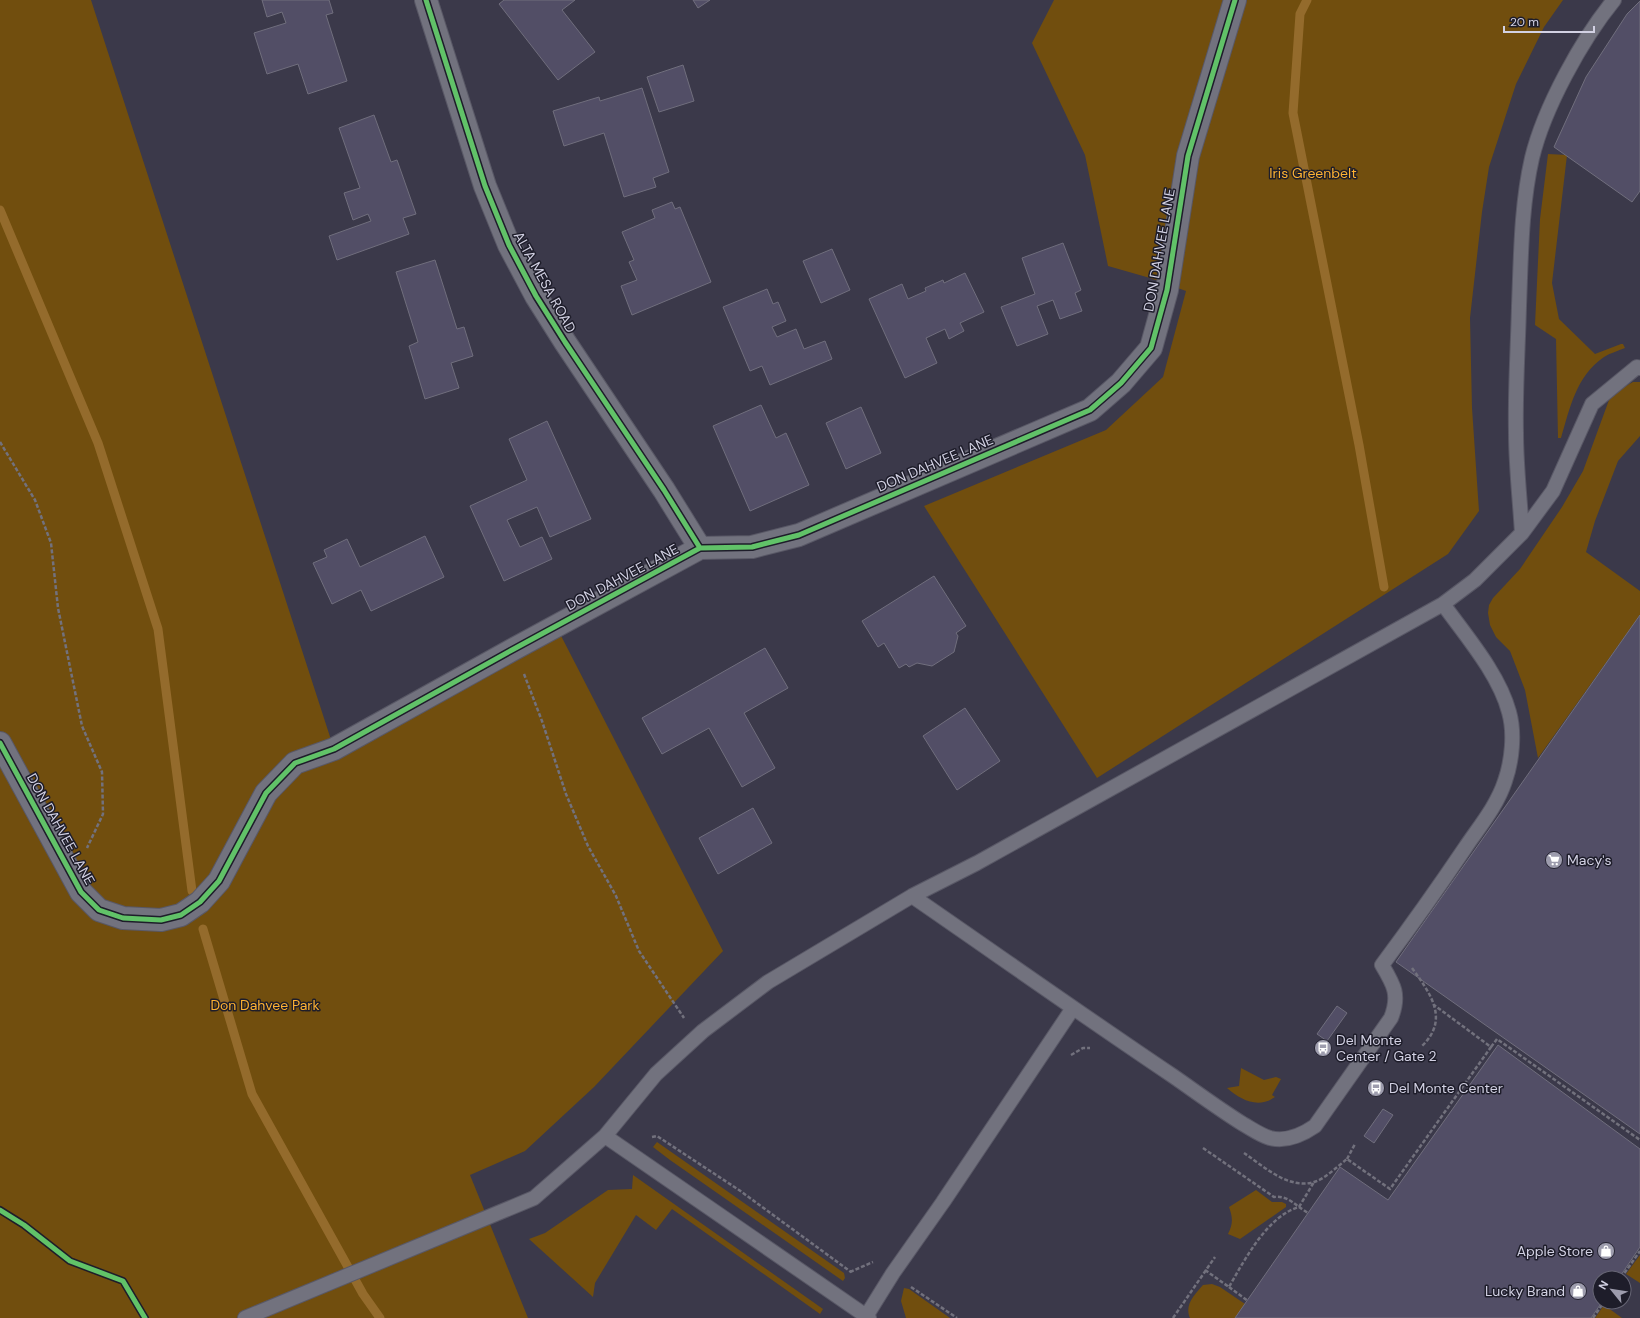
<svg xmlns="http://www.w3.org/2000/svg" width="1640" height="1318" viewBox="0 0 1640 1318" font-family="'DM Sans',sans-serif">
  <rect width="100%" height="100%" fill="#3b394a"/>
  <path fill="#714e0e" d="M 0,0 L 91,0 L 334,749 L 556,626 L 723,951 L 594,1087 L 525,1151 L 470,1175 L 528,1318 L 0,1318 Z
    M 1054,0 L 1563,0 L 1544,27 L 1516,84 L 1489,167 L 1482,212 L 1470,318 L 1472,408 L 1479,511 L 1448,554 L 1097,778 L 924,506 L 1106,430 L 1163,377 L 1186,291 L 1150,278 L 1108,266 L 1085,155 L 1032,43 Z
    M 1548,154 L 1567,155 L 1552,283 L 1559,319 L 1595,354 L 1621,344 L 1623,344 L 1625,348 C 1618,351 1610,353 1604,357 C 1576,376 1570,408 1561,438 L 1558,438 L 1556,339 L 1535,325 L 1540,219 Z
    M 1633,382 L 1640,382 L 1640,436 L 1618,461 L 1595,521 L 1586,552 L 1640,591 L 1640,615 L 1538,758 L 1525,690 L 1510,651 L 1496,637 L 1490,625 L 1488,613 L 1489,605 L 1493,598 L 1520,569 L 1562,507 L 1583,471 L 1609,400 L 1615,392 Z
    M 1241,1068 L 1264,1080 L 1276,1077 L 1281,1079 L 1272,1095 L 1275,1097 C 1258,1109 1241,1100 1227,1088 L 1239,1086 Z
    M 657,1142 L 844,1273 L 845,1278 L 843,1281 L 670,1160 L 653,1147 Z
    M 633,1175 L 823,1309 L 820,1314 L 672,1209 L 656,1230 L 636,1215 L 595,1283 L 593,1297 L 529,1239 L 545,1233 L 608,1190 L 632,1189 Z
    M 1256,1190 L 1272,1202 L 1282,1202 L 1286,1204 L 1286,1207 L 1240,1239 L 1228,1234 C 1233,1224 1233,1218 1229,1207 Z
    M 1640,1255 L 1640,1283 L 1626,1274 Z
    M 1212,1284 L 1220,1287 L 1245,1304 L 1235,1318 L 1190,1318 C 1184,1305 1195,1294 1203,1285 Z
    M 904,1288 L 909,1289 L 950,1318 L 906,1318 L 901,1301 Z
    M 1604,1305 L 1622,1318 L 1595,1318 Z"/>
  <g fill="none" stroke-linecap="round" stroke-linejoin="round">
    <path stroke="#946b2c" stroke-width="9" d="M 1307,0 L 1300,14 L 1293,113 L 1359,445 L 1384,587
      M 0,210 L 98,443 L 158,629 L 192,891
      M 203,929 L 252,1094 L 363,1294 L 380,1318"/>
  </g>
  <path fill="#524e66" stroke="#706e7d" d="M 262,0 L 329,0 L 333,13 L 326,15 L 347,81 L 308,94 L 298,64 L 267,74 L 254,33 L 286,23 L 282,12 L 267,17 Z
    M 504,0 L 575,0 L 562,10 L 595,52 L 558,80 L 499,4 Z
    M 693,0 L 710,0 L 698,8 Z
    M 1640,1 L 1640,191 L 1632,202 L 1554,147 L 1586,77 L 1627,14 Z
    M 683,65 L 694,101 L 659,112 L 647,77 Z
    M 642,88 L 669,172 L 653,178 L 656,187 L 624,197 L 604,133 L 564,146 L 553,111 L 599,97 L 600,101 Z
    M 374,115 L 391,162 L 397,160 L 416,214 L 403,218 L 409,234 L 337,260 L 329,236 L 371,221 L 368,214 L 353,220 L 344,193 L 360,188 L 339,128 Z
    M 672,202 L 675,209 L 680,207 L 711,282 L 632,315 L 621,286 L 637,280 L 629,262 L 634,260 L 622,232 L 655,218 L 652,210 Z
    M 1063,243 L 1081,290 L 1075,293 L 1082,311 L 1060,319 L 1053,300 L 1037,306 L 1048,334 L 1017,346 L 1001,307 L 1035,294 L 1022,258 Z
    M 832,249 L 850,290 L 821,303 L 803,261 Z
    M 435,260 L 457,329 L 464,327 L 473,356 L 451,363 L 459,388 L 425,399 L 409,346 L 418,342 L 396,272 Z
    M 965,273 L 984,312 L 960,323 L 964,331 L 949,339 L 945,329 L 926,338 L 937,363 L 905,378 L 869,299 L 902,284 L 908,299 L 926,291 L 925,288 L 943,280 L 944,283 Z
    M 767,289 L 773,304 L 778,302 L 786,321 L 772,327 L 777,337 L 796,329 L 804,349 L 825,341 L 832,359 L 770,385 L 762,366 L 750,371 L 723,307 Z
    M 761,405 L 776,438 L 786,433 L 809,485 L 750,511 L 713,426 Z
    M 861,407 L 881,453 L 846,469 L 826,423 Z
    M 547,421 L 591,519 L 550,537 L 537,507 L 507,520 L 520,547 L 542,537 L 552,559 L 504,581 L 470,506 L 527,480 L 509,439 Z
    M 425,536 L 444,577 L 371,611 L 361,590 L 332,604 L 313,563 L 327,557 L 324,550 L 347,539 L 360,567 Z
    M 934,576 L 966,626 L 956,633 L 958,636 L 954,652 L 932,666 L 917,663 L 909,667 L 906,664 L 899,668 L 884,643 L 878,647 L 862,621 Z
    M 1640,615 L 1640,1134 L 1396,962 Z
    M 765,648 L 788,688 L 744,713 L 775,768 L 742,787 L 709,728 L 662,754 L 642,718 Z
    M 965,708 L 1000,761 L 957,790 L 923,736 Z
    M 753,808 L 772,843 L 718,874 L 699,838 Z
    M 1337,1006 L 1347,1013 L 1327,1041 L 1317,1034 Z
    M 1498,1045 L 1640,1149 L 1640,1247 L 1619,1278 L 1600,1278 L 1600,1302 L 1602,1302 L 1591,1318 L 1235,1318 L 1340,1167 L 1388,1200 Z
    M 1383,1109 L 1393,1115 L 1374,1143 L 1364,1136 Z"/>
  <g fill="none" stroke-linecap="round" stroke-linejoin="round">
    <g stroke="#595866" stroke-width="16">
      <path id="service" d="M 1522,533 L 1553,491 L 1592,404 L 1637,367 L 1640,368
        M 912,896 C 999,956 1085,1017 1173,1076 C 1196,1092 1219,1109 1243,1124 C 1252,1129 1260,1135 1270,1138 C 1286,1142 1302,1135 1315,1126 L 1391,1018 C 1400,995 1394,985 1382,965 C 1411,926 1438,888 1465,848 C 1479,827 1497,806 1505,781 C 1512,761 1515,733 1509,712 C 1499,674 1466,636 1443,604
        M 605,1136 L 869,1318
        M 245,1318 L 534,1198 L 605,1136 L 656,1074 L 703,1031 L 768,982 L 912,896 L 977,863 L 1443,604 L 1475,580 L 1522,533 C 1520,500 1516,466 1516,433 C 1515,391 1518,348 1519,306 C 1521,257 1521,206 1532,158 C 1544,108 1582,39 1614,0
        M 865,1318 L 893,1273 L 943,1202 L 1073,1008"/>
    </g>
    <g stroke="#595866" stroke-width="24">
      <path id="minor" d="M 426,0 L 485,186 L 509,245 L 536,296 L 565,342 L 664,490 L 700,548
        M 0,743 L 81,892 L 99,910 L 123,918 L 161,920 L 181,915 L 200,902 L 219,881 L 266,793 L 295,763 L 334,749 L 512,650 L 700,548 L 752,547 L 799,535 L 1090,410 L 1121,383 L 1151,348 L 1167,290 L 1188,156 L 1235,0"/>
    </g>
    <path stroke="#72717d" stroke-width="2.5" stroke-dasharray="4 2" stroke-linecap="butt" d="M 0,442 L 35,500 L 51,543 L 58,608 L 82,726 L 102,772 L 103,814 L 87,848
      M 524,674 L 542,721 L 566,794 L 588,846 L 616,896 L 639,951 L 684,1018
      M 1412,968 C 1430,993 1450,1019 1422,1046
      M 1491,1047 L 1497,1039 L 1640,1140
      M 1071,1055 L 1083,1048 L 1090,1048
      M 652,1137 L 657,1136 L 739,1190 L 851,1272
      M 1203,1148 L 1274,1197 C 1285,1196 1290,1200 1299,1207 L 1314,1182
      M 1244,1153 C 1263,1166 1289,1190 1314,1182 C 1325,1179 1338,1166 1347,1159 L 1390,1189 L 1491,1047 L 1434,1005
      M 1347,1159 L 1355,1144
      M 0,1210 L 24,1225 L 70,1261 L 123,1281 L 145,1318
      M 1205,1270 L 1229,1287 C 1244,1261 1267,1216 1299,1207 L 1308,1213
      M 850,1272 L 873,1262
      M 1621,1278 L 1640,1251
      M 911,1287 L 957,1318
      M 1229,1287 L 1248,1301
      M 1173,1318 L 1215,1257
      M 1593,1318 L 1604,1302"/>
    <use href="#service" stroke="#72727e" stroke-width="14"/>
    <use href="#minor" stroke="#72727e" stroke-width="22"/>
    <g stroke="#1e1d2a" stroke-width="8">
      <path id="cycleway" d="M 426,0 L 485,186 L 509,245 L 536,296 L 565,342 L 664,490 L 700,548
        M 0,743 L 81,892 L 99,910 L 123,918 L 161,920 L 181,915 L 200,902 L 219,881 L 266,793 L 295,763 L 334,749 L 512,650 L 700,548 L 752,547 L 799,535 L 1090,410 L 1121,383 L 1151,348 L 1167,290 L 1188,156 L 1235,0
        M 0,1210 L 24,1225 L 70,1261 L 123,1281 L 145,1318"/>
    </g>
    <use href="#cycleway" stroke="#61c268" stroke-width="5"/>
  </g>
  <defs>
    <g id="supermarket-disc" transform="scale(0.9)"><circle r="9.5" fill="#9d9cad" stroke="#1e1d2a"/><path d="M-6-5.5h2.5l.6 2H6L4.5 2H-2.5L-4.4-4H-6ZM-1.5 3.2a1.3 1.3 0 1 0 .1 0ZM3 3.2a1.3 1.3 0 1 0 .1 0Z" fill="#fff"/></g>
    <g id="bus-disc" transform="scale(0.9)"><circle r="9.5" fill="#9d9cad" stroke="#1e1d2a"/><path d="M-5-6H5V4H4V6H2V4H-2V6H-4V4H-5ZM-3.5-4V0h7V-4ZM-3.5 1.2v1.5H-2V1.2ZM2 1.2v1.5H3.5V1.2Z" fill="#fff"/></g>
    <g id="shop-disc" transform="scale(0.9)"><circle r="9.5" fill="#9d9cad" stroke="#1e1d2a"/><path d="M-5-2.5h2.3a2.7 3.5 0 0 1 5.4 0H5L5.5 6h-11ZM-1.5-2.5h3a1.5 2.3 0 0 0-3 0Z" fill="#fff"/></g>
  </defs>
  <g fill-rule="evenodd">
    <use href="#supermarket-disc" x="1554" y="860"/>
    <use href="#bus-disc" x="1323" y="1048"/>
    <use href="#bus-disc" x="1376" y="1088"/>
    <use href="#shop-disc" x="1606" y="1251"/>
    <use href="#shop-disc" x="1578" y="1291"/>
  </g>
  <g text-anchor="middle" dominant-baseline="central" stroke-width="3" stroke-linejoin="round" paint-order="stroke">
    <g font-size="14" fill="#feb232" stroke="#1e1d2a">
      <text x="1313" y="173">Iris Greenbelt</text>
      <text x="265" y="1005">Don Dahvee Park</text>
    </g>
    <g font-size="14" fill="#d2d1e3" stroke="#1e1d2a">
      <text transform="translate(1159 250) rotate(-80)">DON DAHVEE LANE</text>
      <text transform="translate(545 282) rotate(61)">ALTA MESA ROAD</text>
      <text transform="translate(935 463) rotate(-23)">DON DAHVEE LANE</text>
      <text transform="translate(622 577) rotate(-28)">DON DAHVEE LANE</text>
      <text transform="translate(61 829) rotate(61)">DON DAHVEE LANE</text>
    </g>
    <g font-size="14" fill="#d2d1e3" stroke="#1e1d2a" text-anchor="start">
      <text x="1567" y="860">Macy's</text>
      <text x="1336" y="1040">Del Monte<tspan x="1336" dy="16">Center / Gate 2</tspan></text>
      <text x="1389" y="1088">Del Monte Center</text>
      <text x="1593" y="1251" text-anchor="end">Apple Store</text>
      <text x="1565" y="1291" text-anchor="end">Lucky Brand</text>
    </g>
  </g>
  <g transform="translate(1612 1290) rotate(300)"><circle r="19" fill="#1e1d2a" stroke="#666574"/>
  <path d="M0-3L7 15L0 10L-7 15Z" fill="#9d9cad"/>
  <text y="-6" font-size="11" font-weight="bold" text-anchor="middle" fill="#d2d1e3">N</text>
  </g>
  <path d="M1504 26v6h90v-6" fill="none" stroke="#d2d1e3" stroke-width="2"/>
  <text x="1510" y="26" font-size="12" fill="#d2d1e3" stroke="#1e1d2a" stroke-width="3" paint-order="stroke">20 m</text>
</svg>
